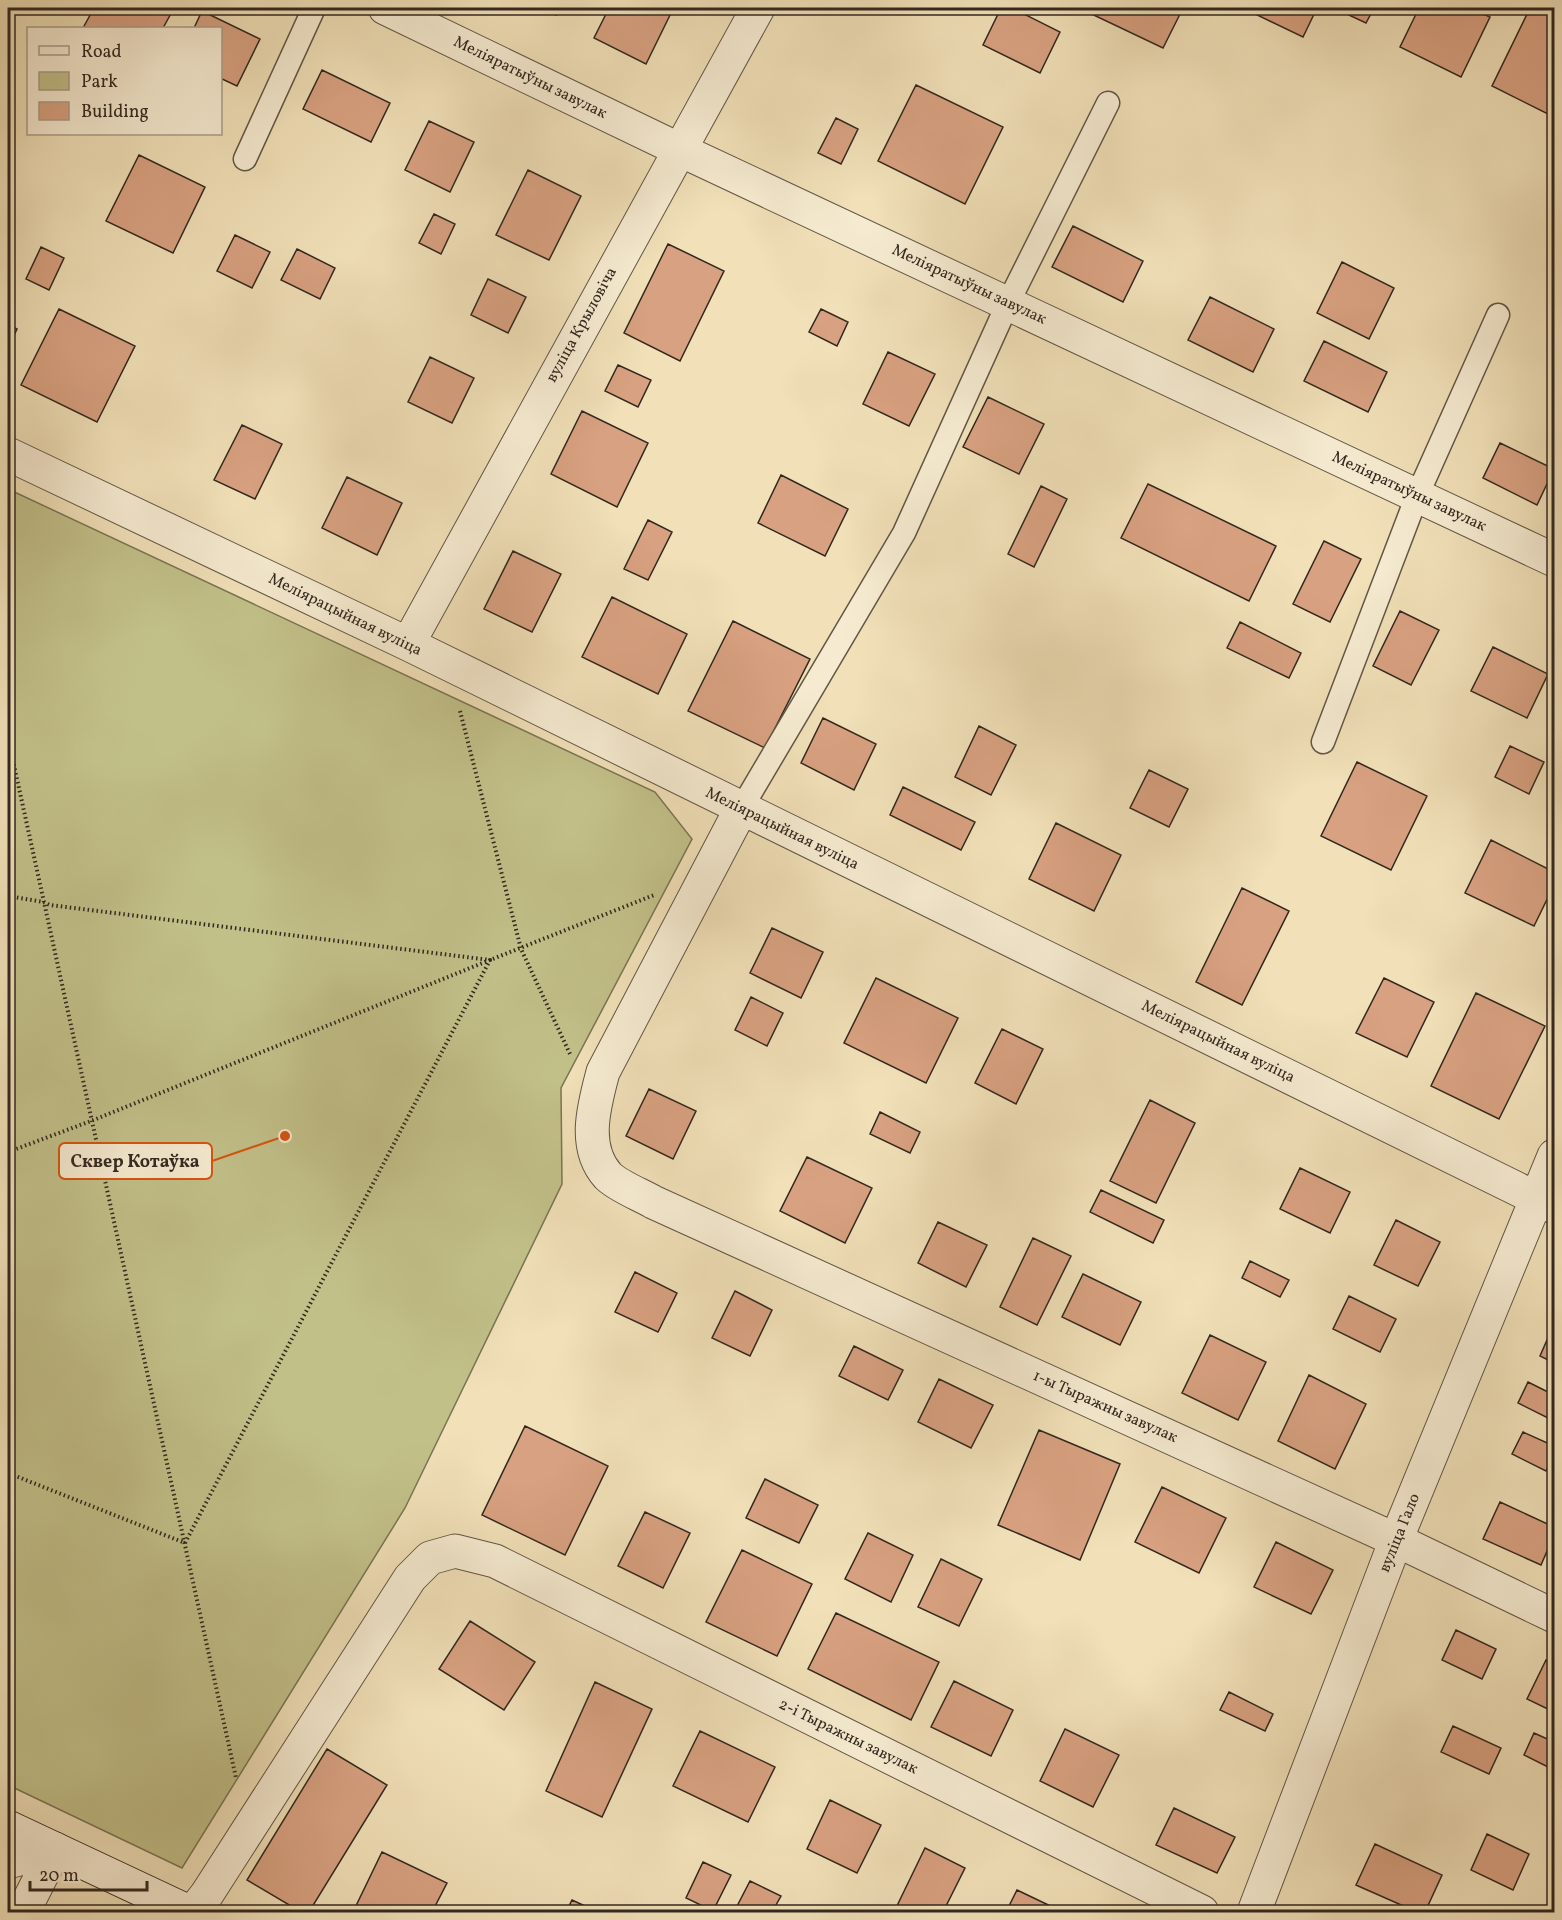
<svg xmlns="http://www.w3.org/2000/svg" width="1562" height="1920" viewBox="0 0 1562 1920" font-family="Vollkorn,serif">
  <rect width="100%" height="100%" fill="#f1e0b8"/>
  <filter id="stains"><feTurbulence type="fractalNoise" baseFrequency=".00333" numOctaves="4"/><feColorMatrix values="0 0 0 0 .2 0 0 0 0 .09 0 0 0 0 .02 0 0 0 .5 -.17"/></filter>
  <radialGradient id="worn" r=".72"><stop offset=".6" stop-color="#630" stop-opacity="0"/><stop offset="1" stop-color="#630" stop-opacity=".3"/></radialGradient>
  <path fill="#c2c089" stroke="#7a7454" stroke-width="1.5" d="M 8,489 L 655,792 L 692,839 L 561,1088 L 562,1184 L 405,1508 L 182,1868 L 8,1785 Z"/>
  <path fill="#d8a181" stroke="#322820" stroke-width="1.5" d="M 94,8 L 174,8 L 163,28 L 83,28 Z
    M 541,8 L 559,8 L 556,15 Z
    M 609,8 L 669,8 L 673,9 L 646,64 L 594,38 Z
    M 1001,8 L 1012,8 L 1060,32 L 1040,73 L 983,45 Z
    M 1079,8 L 1183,8 L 1163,48 Z
    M 1256,8 L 1317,8 L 1303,37 L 1253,13 Z
    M 1334,8 L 1374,8 L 1366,23 Z
    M 1419,8 L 1470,8 L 1490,17 L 1461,77 L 1400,47 Z
    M 1530,8 L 1549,8 L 1554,10 L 1554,117 L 1492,86 Z
    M 202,11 L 260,39 L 237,86 L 220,78 L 220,28 L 194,28 Z
    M 322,70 L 390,103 L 371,142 L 303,109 Z
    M 916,85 L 1003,127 L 965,204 L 878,161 Z
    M 836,118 L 858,129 L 841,164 L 818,153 Z
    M 429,121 L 474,142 L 450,192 L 405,170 Z
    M 139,155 L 205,187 L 173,253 L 106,221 Z
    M 528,170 L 581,196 L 549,260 L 496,235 Z
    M 434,214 L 455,224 L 441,254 L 419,243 Z
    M 1073,226 L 1143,261 L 1123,302 L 1052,267 Z
    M 235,235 L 270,252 L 252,288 L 217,271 Z
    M 668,244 L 724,271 L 680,361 L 624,333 Z
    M 41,247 L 64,258 L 49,290 L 26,279 Z
    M 297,249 L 335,268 L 320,299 L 281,280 Z
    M 1342,262 L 1394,288 L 1369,339 L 1317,313 Z
    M 488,279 L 526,297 L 508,333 L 471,315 Z
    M 1210,297 L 1274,329 L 1253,372 L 1188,340 Z
    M 59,309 L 135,346 L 97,422 L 21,385 Z
    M 821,309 L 848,322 L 837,346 L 809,332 Z
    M 8,324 L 17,329 L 8,348 Z
    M 1324,341 L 1387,372 L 1368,412 L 1304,381 Z
    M 888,352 L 935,374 L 909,426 L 863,404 Z
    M 430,357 L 474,378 L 452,423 L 408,402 Z
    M 618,365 L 651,380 L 638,407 L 605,391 Z
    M 988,397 L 1044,424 L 1019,474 L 963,447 Z
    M 582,411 L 648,443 L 617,507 L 551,474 Z
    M 242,425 L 282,444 L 255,499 L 214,480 Z
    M 1500,443 L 1554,469 L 1537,505 L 1483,478 Z
    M 781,475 L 848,509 L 825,556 L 758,523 Z
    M 347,477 L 402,503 L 377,555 L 322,528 Z
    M 1148,484 L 1276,546 L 1249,601 L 1121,538 Z
    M 1041,486 L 1067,499 L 1034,567 L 1008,554 Z
    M 648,520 L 672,532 L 648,580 L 624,569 Z
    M 1324,541 L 1361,559 L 1330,622 L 1293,604 Z
    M 513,551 L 561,574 L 532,632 L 484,609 Z
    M 612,597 L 687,634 L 658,694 L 582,657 Z
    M 1400,611 L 1439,630 L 1411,685 L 1373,666 Z
    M 733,621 L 810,659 L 765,748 L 688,711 Z
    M 1240,622 L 1301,653 L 1289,678 L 1227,648 Z
    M 1493,647 L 1548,674 L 1527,718 L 1471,691 Z
    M 823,718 L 876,744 L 854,790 L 801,763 Z
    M 979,726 L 1016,745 L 991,795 L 955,777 Z
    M 1510,746 L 1544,762 L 1529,794 L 1495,777 Z
    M 1357,762 L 1427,796 L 1391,870 L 1321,836 Z
    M 1149,770 L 1188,789 L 1169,827 L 1130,808 Z
    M 903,787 L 975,822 L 961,850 L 890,815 Z
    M 1056,823 L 1121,855 L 1094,911 L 1029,879 Z
    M 1491,840 L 1554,872 L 1554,885 L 1534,926 L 1465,893 Z
    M 1242,888 L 1289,911 L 1242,1005 L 1196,982 Z
    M 772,928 L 823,952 L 801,998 L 750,973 Z
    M 876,978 L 958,1018 L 926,1083 L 844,1043 Z
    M 1384,978 L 1434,1002 L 1407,1057 L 1356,1033 Z
    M 1476,993 L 1545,1026 L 1499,1119 L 1431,1086 Z
    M 751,997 L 783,1013 L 767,1046 L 735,1030 Z
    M 1002,1029 L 1043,1049 L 1016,1104 L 975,1083 Z
    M 649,1089 L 696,1111 L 673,1159 L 626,1136 Z
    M 1150,1100 L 1195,1123 L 1156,1203 L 1110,1181 Z
    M 880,1112 L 920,1132 L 910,1153 L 870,1134 Z
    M 807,1157 L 872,1188 L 845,1243 L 780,1211 Z
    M 1300,1168 L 1350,1192 L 1330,1233 L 1280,1209 Z
    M 1101,1190 L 1164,1220 L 1153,1243 L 1090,1212 Z
    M 1396,1220 L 1440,1242 L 1418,1286 L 1374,1265 Z
    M 938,1222 L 987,1245 L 966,1287 L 918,1263 Z
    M 1033,1238 L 1071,1256 L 1037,1325 L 1000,1307 Z
    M 1250,1261 L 1289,1280 L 1280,1297 L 1242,1278 Z
    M 635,1272 L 677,1293 L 658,1332 L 615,1312 Z
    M 1083,1274 L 1141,1302 L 1120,1345 L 1062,1317 Z
    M 735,1291 L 772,1310 L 750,1356 L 712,1338 Z
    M 1349,1296 L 1396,1319 L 1380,1352 L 1333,1329 Z
    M 1554,1324 L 1554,1363 L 1540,1356 Z
    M 1210,1335 L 1266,1362 L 1238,1420 L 1182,1393 Z
    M 854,1346 L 903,1370 L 888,1400 L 839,1376 Z
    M 1309,1375 L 1366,1404 L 1335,1469 L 1278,1441 Z
    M 939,1379 L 993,1405 L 971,1448 L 918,1422 Z
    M 1528,1382 L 1554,1395 L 1554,1421 L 1518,1403 Z
    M 525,1426 L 608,1466 L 565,1555 L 482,1515 Z
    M 1039,1430 L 1120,1464 L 1080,1560 L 998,1525 Z
    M 1523,1432 L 1554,1446 L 1554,1454 L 1546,1471 L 1512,1454 Z
    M 765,1479 L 818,1505 L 799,1543 L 746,1518 Z
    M 1162,1487 L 1226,1518 L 1199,1573 L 1135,1542 Z
    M 1500,1502 L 1554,1527 L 1554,1535 L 1541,1565 L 1483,1539 Z
    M 645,1512 L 690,1533 L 663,1588 L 618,1566 Z
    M 868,1533 L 913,1555 L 891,1602 L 845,1579 Z
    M 1276,1542 L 1333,1570 L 1311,1614 L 1254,1587 Z
    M 742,1550 L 812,1584 L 777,1656 L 706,1622 Z
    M 941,1559 L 982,1579 L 959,1626 L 918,1607 Z
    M 836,1613 L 939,1662 L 911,1720 L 808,1669 Z
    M 470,1621 L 535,1662 L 504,1710 L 439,1669 Z
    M 1456,1630 L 1496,1649 L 1482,1679 L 1442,1660 Z
    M 1546,1660 L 1554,1664 L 1554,1712 L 1527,1699 Z
    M 954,1681 L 1013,1710 L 991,1756 L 931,1727 Z
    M 595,1682 L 652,1709 L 602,1817 L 546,1791 Z
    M 1229,1692 L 1273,1714 L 1265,1731 L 1220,1710 Z
    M 1453,1726 L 1501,1748 L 1489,1774 L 1441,1752 Z
    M 1065,1729 L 1119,1755 L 1093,1807 L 1040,1781 Z
    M 700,1731 L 775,1767 L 748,1822 L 673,1786 Z
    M 1534,1733 L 1554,1742 L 1554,1770 L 1524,1755 Z
    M 327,1749 L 387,1785 L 309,1912 L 301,1912 L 247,1880 Z
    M 830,1800 L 881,1825 L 857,1873 L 807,1849 Z
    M 1174,1808 L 1235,1837 L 1217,1873 L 1156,1845 Z
    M 1487,1834 L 1529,1854 L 1513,1890 L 1471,1870 Z
    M 1375,1844 L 1442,1875 L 1425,1912 L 1417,1912 L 1356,1885 Z
    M 925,1848 L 965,1868 L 943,1912 L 894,1912 Z
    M 382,1852 L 447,1883 L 432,1912 L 353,1912 Z
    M 703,1862 L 731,1875 L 713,1911 L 686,1898 Z
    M 750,1881 L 781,1896 L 772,1912 L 734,1912 Z
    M 1017,1890 L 1063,1912 L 1006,1912 Z
    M 572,1900 L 598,1912 L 566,1912 Z"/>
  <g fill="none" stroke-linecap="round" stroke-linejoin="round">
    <g stroke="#625646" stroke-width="25">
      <path id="lane" d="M 245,159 L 314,8
        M 1323,742 L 1417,496 L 1498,315
        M 741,809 L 904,533 L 1008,303 L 1108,103"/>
    </g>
    <g stroke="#625646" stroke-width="35">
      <path id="street" d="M 385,8 L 678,149 L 1554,560
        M 8,454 L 408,644 L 1554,1207
        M 408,644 L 758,8
        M 741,809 L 603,1072 C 594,1106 582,1147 608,1176 C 618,1186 641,1195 653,1202 L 1396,1540 L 1554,1616
        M 8,1862 L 55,1849
        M 23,1912 L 55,1849
        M 193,1912 L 207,1894 L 410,1578 L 430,1558 L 455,1551 L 495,1561 L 1202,1912
        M 1254,1912 L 1396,1540 L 1554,1156"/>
    </g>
    <g stroke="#322820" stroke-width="35">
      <path id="secondary" d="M 8,1827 L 189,1912"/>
    </g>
    <path stroke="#322820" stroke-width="4" stroke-dasharray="1.5 3" stroke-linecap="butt" d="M 460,711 L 521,949 L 570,1054
      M 8,738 L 236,1778
      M 8,896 L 43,902 L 50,905 L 490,960 L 185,1543 L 8,1473
      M 8,1152 L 91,1121 L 490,960 L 654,895"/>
    <use href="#lane" stroke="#f6ebd1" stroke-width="22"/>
    <use href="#street" stroke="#f6ebd1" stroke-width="33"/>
    <use href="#secondary" stroke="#f6ebd1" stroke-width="33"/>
  </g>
  <g text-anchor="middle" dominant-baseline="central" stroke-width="5" stroke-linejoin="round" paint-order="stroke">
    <g font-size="16" fill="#322820" stroke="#f6ebd1">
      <text transform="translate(530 78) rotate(26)">Меліяратыўны завулак</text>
      <text transform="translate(969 285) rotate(25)">Меліяратыўны завулак</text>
      <text transform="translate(582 325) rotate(-61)">вуліца Крыловіча</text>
      <text transform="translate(1409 492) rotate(25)">Меліяратыўны завулак</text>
      <text transform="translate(345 615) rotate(26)">Меліярацыйная вуліца</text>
      <text transform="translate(782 829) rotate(26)">Меліярацыйная вуліца</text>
      <text transform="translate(1218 1042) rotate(26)">Меліярацыйная вуліца</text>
      <text transform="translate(1105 1407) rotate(24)">1-ы Тыражны завулак</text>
      <text transform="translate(1400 1533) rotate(-68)">вуліца Гало</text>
      <text transform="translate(848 1737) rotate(26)">2-і Тыражны завулак</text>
    </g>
  </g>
  <path fill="none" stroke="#d6540e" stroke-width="2" d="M285 1136L212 1161"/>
  <circle fill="#d6540e" stroke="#f6ebd1" stroke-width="2" cx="285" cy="1136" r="6"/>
  <rect fill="#f6ebd1" stroke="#d6540e" stroke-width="2" x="59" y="1143" width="153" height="36" rx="6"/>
  <g font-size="18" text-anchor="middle" font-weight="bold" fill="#322820">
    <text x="135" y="1167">Сквер Котаўка</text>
  </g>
  <rect width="1562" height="1920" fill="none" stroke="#f1e0b8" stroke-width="30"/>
  <rect x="9" y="9" width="1544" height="1902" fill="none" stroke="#322820" stroke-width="3"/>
  <rect x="15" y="15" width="1532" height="1890" fill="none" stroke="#322820" stroke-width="1.5"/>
  <rect x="27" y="27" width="195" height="108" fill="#f6ebd1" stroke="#a89d8a" stroke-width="1.5"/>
  <rect x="39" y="46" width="30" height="9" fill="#f6ebd1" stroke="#a89d8a" stroke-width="1.5"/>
  <text x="81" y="57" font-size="18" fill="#322820">Road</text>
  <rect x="39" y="72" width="30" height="18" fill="#c2c089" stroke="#a89d8a" stroke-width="1.5"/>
  <text x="81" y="87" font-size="18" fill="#322820">Park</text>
  <rect x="39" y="102" width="30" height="18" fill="#d8a181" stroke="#a89d8a" stroke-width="1.5"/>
  <text x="81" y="117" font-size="18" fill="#322820">Building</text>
  <path d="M30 1881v9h117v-9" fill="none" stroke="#322820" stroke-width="3"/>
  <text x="39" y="1881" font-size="18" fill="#322820" stroke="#f6ebd1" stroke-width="4.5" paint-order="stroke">20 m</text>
  <rect width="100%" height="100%" filter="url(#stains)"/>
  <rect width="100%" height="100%" fill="url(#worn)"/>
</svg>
